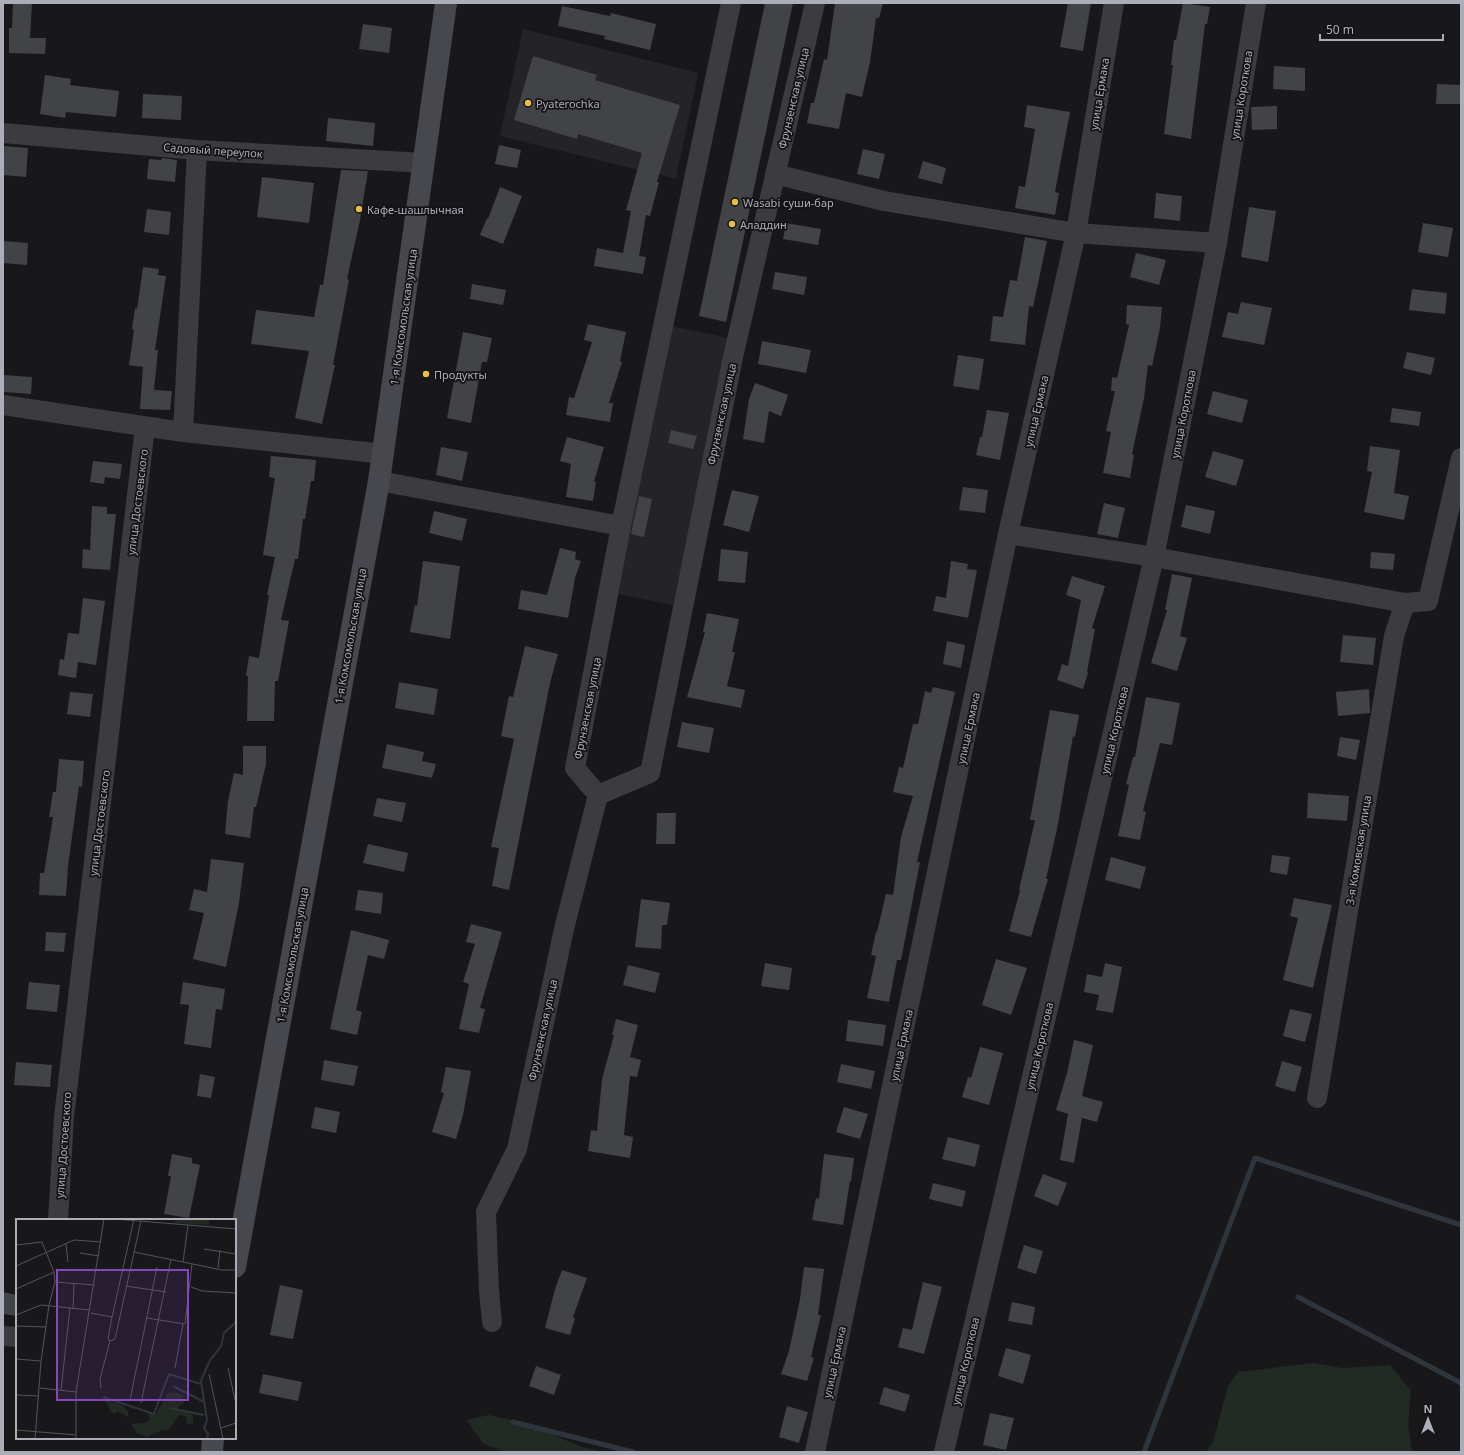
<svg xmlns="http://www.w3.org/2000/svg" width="1464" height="1455" viewBox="0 0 1464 1455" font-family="'Noto Sans',sans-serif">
  <rect width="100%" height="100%" fill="#18181a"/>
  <path fill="#242427" d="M 523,29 L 698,73 L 676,179 L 500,136 Z
    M 670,326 L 729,338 L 673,605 L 614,593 Z"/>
  <path fill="#222a24" d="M 1313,1363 L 1342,1368 L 1390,1365 L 1411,1391 L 1408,1425 L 1412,1452 L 1206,1452 L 1213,1442 L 1228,1386 L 1238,1372 Z
    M 489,1415 L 525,1423 L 582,1447 L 602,1452 L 505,1452 L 483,1443 L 466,1420 Z"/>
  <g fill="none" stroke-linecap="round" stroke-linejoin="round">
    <path stroke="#2f353d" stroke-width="5" d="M 1298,1297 L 1461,1383
      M 513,1422 L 633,1452
      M 1144,1452 L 1255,1158 L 1461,1225"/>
  </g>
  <path fill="#424347" d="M 13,3 L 32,3 L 30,38 L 46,38 L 45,54 L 9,53 L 9,28 L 12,28 Z
    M 765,3 L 793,3 L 726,322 L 699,316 Z
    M 835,3 L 883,3 L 879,18 L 876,18 L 870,62 L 862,97 L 846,93 L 839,129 L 807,123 L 811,103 L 814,103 L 824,59 L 827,60 Z
    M 1068,3 L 1091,3 L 1083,51 L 1060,47 Z
    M 1183,3 L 1210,7 L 1207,24 L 1205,24 L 1191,139 L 1164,134 L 1173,65 L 1171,65 L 1174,40 L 1176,40 Z
    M 562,6 L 610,16 L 611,13 L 656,24 L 650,50 L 604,39 L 605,36 L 558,26 Z
    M 363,24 L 392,28 L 389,53 L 359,49 Z
    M 533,56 L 597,75 L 595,80 L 680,105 L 657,182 L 659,182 L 650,216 L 646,215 L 639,256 L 646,257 L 643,274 L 594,266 L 597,248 L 623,253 L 631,211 L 626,210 L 642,153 L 578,134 L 577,139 L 514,120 Z
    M 1274,66 L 1305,68 L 1305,91 L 1273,89 Z
    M 45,75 L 71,79 L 70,85 L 119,91 L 116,117 L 66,112 L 65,118 L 40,114 Z
    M 1437,84 L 1461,85 L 1461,104 L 1436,104 Z
    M 143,94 L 182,96 L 181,120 L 142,118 Z
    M 1027,105 L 1070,112 L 1055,192 L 1059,193 L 1055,215 L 1015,208 L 1019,186 L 1025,187 L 1035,129 L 1024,127 Z
    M 1277,106 L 1277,129 L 1252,130 L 1251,107 Z
    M 328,118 L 375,123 L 373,146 L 326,141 Z
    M 499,145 L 521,150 L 517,168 L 495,164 Z
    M 3,146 L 28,148 L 26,177 L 3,175 Z
    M 863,149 L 885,154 L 879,179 L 857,174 Z
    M 162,158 L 177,160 L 175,182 L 147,179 L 149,159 L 161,160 Z
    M 923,161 L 946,168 L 942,184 L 918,178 Z
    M 341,170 L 368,171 L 360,220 L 347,279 L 349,280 L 333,365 L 335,365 L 322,424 L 295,418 L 309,351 L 251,344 L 256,310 L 314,317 L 320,285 L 323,285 Z
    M 262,177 L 314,183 L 309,223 L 257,217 Z
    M 500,187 L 522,196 L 503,244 L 480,235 L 487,218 L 488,219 Z
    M 1156,193 L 1182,196 L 1180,221 L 1154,218 Z
    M 1249,207 L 1276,211 L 1268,262 L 1241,257 Z
    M 147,209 L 171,212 L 169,235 L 144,232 Z
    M 786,223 L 821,229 L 818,245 L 783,239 Z
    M 1423,223 L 1453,228 L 1448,257 L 1418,252 Z
    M 1025,237 L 1047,241 L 1033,307 L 1029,306 L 1025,345 L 990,341 L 993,316 L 1003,317 L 1010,280 L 1017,281 Z
    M 3,241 L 28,243 L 27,265 L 3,263 Z
    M 1136,253 L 1166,260 L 1159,285 L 1130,277 Z
    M 143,267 L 159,269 L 158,275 L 166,276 L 155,350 L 158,350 L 154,390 L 172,391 L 170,410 L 140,409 L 143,367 L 129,365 L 134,330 L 132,329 L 135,308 L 137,309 Z
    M 775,272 L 807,277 L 804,295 L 772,289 Z
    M 472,284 L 506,290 L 503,305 L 470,299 Z
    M 1412,289 L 1447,293 L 1445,314 L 1409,310 Z
    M 1241,302 L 1272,308 L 1264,345 L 1222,337 L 1228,312 L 1238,314 Z
    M 1127,305 L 1162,307 L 1160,328 L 1152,366 L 1148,365 L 1144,398 L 1132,454 L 1134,455 L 1130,478 L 1103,473 L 1111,432 L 1106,431 L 1115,391 L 1111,391 L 1112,377 L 1117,378 L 1129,325 L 1126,324 Z
    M 588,324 L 626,332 L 620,361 L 622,362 L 609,403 L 613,403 L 610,422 L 566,415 L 569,397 L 574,398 L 592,342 L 584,340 Z
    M 463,332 L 492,338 L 487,362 L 482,362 L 471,423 L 447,418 Z
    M 762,341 L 811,350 L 806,373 L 758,364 Z
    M 1407,352 L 1435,358 L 1431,375 L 1403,368 Z
    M 958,355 L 984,359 L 979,390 L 953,386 Z
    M 3,375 L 32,377 L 31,394 L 3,392 Z
    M 755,383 L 788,395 L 781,416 L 769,411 L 764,443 L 743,439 L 749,399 Z
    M 1213,391 L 1248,400 L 1242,423 L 1207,414 Z
    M 1392,408 L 1421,412 L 1419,426 L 1390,422 Z
    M 987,410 L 1009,413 L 1000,460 L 976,455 L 980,437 L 982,437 Z
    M 671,430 L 697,436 L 693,449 L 668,443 Z
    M 567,437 L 604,447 L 594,482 L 596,482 L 593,501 L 566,497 L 571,464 L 560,461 Z
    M 1370,446 L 1400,450 L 1394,493 L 1409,496 L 1404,520 L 1364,512 L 1372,472 L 1367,471 Z
    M 441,447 L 468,452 L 462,481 L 436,475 Z
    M 1213,451 L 1244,460 L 1236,486 L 1205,477 Z
    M 271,456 L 316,460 L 314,481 L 311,481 L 305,519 L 303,519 L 298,559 L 295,559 L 281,620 L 289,621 L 278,681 L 275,681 L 274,721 L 247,721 L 248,676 L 246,676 L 249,656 L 259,658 L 269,595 L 267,595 L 275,557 L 263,555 L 275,478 L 269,477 Z
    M 93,461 L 122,464 L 120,479 L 105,477 L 104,484 L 90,482 Z
    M 963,487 L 988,490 L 985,513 L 959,510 Z
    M 732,490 L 759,496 L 749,532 L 723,525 Z
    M 639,496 L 652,499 L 644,537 L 631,534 Z
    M 1104,503 L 1125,508 L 1118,538 L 1097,534 Z
    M 1186,505 L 1215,511 L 1210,534 L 1181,527 Z
    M 92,506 L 107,507 L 107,514 L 116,514 L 110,570 L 82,568 L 83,549 L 90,550 Z
    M 434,511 L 467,519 L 462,541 L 429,533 Z
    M 560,548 L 576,552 L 575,559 L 581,561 L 575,578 L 568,618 L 518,609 L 521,590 L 547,595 Z
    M 721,549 L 748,552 L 745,583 L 718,581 Z
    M 1371,552 L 1395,554 L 1393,570 L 1370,568 Z
    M 423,561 L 460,566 L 450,639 L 410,632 L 415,605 L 417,606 Z
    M 951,561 L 968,564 L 967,569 L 977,570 L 968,618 L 933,611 L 936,596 L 946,598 Z
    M 1172,574 L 1192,578 L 1180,636 L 1187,638 L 1177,671 L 1151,663 L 1167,610 L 1165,610 Z
    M 1072,576 L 1105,586 L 1092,628 L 1095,629 L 1087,672 L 1088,673 L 1083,689 L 1057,680 L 1062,664 L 1068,666 L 1081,600 L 1066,595 Z
    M 83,598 L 105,601 L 96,665 L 78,662 L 76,678 L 58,675 L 60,659 L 64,660 L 68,633 L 79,634 Z
    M 707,613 L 739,619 L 732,652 L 735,652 L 727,686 L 745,690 L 741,708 L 687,697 L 705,632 L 703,632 Z
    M 1343,635 L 1376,638 L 1373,665 L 1340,662 Z
    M 947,641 L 965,645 L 961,668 L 943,664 Z
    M 525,646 L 558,654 L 550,683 L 509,890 L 492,886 L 499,848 L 491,847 L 514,739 L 501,736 L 509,696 L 513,697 Z
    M 399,682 L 438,689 L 434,715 L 395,708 Z
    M 933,687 L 955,692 L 917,862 L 920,862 L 901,960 L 897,960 L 889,1002 L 867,998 L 876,956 L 871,955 L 876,932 L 877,932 L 886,894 L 893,895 L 901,837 L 913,796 L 893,792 L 899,767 L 903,768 L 913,724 L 918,724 L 925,691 L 931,693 Z
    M 1369,689 L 1370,713 L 1338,716 L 1336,692 Z
    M 70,692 L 93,694 L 90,717 L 67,714 Z
    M 1146,697 L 1180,703 L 1172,745 L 1160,743 L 1143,811 L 1146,812 L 1140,840 L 1118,836 L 1129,785 L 1126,784 L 1133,757 L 1135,757 Z
    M 1050,710 L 1079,715 L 1075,737 L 1073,736 L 1058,824 L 1046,879 L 1048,879 L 1031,937 L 1009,931 L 1020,891 L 1019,890 L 1035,820 L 1030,820 Z
    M 682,722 L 714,728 L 709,753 L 677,747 Z
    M 1340,737 L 1360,740 L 1356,760 L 1337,756 Z
    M 387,744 L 424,752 L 422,761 L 436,764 L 432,778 L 382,768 Z
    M 243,746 L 266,746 L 266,764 L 256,807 L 254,807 L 250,838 L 225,834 L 228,801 L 234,773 L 243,775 Z
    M 59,759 L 84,761 L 82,787 L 79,786 L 68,866 L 66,896 L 39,895 L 40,873 L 44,873 L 53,817 L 49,817 L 53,792 L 56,792 Z
    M 1308,793 L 1349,796 L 1347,821 L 1307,818 Z
    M 377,798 L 406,803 L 402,822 L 373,816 Z
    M 657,813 L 676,813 L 675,844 L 656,844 Z
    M 368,844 L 408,853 L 404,872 L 363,863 Z
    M 1272,855 L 1290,857 L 1287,875 L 1270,872 Z
    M 1111,857 L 1146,867 L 1140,889 L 1105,880 Z
    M 211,859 L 244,863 L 239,903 L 226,967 L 193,959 L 204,913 L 189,910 L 194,889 L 207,892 Z
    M 358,890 L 383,893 L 381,914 L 355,910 Z
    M 1294,898 L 1332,905 L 1313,988 L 1283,980 L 1298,918 L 1290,916 Z
    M 641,899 L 670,903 L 667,925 L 662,925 L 661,949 L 635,947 Z
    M 471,924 L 502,932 L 480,1008 L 485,1009 L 479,1033 L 459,1029 L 469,984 L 463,982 L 475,944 L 466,942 Z
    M 351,930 L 389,940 L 384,959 L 368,955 L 356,1010 L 362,1012 L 357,1035 L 330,1029 Z
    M 46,932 L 66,933 L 64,952 L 45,951 Z
    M 996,959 L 1027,968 L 1011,1015 L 982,1005 Z
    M 765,963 L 792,968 L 789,990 L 761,986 Z
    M 1105,963 L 1122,967 L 1113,1013 L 1096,1010 L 1099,995 L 1084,992 L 1087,974 L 1102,977 Z
    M 628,965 L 660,973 L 655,993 L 623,985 Z
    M 29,982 L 60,985 L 57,1012 L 26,1009 Z
    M 183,982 L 225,989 L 222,1010 L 216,1009 L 211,1048 L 184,1044 L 189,1005 L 180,1004 Z
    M 1290,1009 L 1312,1014 L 1305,1042 L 1283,1036 Z
    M 616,1019 L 638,1025 L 630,1057 L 641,1060 L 637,1077 L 630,1076 L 624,1135 L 633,1137 L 630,1158 L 588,1151 L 591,1130 L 597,1131 L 602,1079 L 614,1035 L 612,1035 Z
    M 848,1020 L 886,1025 L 883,1046 L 846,1041 Z
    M 1074,1040 L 1093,1045 L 1082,1096 L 1103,1102 L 1097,1122 L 1082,1118 L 1074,1163 L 1060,1160 L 1068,1114 L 1056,1110 L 1067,1073 Z
    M 980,1047 L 1003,1053 L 989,1105 L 962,1097 L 968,1077 L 971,1078 Z
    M 324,1060 L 358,1066 L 354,1086 L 321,1080 Z
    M 1282,1061 L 1302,1067 L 1295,1092 L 1275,1086 Z
    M 16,1062 L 52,1065 L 50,1087 L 14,1085 Z
    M 841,1064 L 875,1071 L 871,1089 L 837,1082 Z
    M 446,1067 L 471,1071 L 463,1115 L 456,1139 L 432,1132 L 444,1093 L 441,1092 Z
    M 200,1074 L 215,1077 L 211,1098 L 197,1096 Z
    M 315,1107 L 340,1112 L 336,1133 L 311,1128 Z
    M 844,1107 L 868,1114 L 860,1139 L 836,1132 Z
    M 948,1137 L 980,1145 L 975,1167 L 942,1159 Z
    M 172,1154 L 192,1158 L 192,1163 L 200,1165 L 189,1218 L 164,1214 L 171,1176 L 168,1176 Z
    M 824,1154 L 854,1158 L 851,1182 L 850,1181 L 843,1225 L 812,1220 L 816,1198 L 819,1199 Z
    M 1043,1174 L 1067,1183 L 1058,1206 L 1034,1196 Z
    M 933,1183 L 966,1191 L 962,1207 L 929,1199 Z
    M 1024,1245 L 1043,1251 L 1036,1274 L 1017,1268 Z
    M 804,1267 L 824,1269 L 818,1315 L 821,1315 L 811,1357 L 814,1358 L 807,1381 L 781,1374 L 789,1351 L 800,1299 Z
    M 562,1270 L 587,1278 L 573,1317 L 575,1318 L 570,1335 L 545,1328 L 555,1289 Z
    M 923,1282 L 942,1287 L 924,1354 L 898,1347 L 903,1328 L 912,1330 Z
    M 280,1285 L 303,1290 L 293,1339 L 270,1335 Z
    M 3,1292 L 17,1295 L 17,1316 L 3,1314 Z
    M 1012,1302 L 1035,1307 L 1032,1325 L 1008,1321 Z
    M 1006,1348 L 1031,1355 L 1023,1384 L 998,1376 Z
    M 536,1366 L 561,1375 L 554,1395 L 529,1386 Z
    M 263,1374 L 302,1382 L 298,1401 L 259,1393 Z
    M 884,1387 L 910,1395 L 905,1412 L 879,1404 Z
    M 787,1406 L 808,1412 L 799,1443 L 779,1437 Z
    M 990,1413 L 1014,1418 L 1006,1450 L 983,1445 Z"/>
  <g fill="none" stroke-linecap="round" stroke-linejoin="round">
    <path stroke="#3b3b40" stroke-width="20" d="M 3,133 L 197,150 L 424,163
      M 775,174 L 884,201 L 1076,233 L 1217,243
      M 3,405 L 183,432 L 384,454
      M 183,432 L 197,150
      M 379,481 L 621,526
      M 1008,534 L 1154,557 L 1405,603 L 1428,601 L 1461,458
      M 598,795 L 575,768 L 621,526 L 731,3
      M 1317,1098 L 1394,636 L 1405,603
      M 58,1220 L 64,1117 L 145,427
      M 492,1322 L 489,1291 L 486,1212 L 517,1149 L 564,929 L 598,795 L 650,773 L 733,357 L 815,3
      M 3,1336 L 17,1337
      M 815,1452 L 1008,534 L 1076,233 L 1114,3
      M 944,1452 L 1154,557 L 1217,243 L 1256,3"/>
    <path stroke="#47484e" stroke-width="22" d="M 235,1267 L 379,481 L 446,3
      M 212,1452 L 213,1438"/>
  </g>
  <g fill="#e7be43" stroke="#131315" stroke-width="1.5">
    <circle cx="528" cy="103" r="4"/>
    <circle cx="735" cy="202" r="4"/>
    <circle cx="359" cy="209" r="4"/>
    <circle cx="732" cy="224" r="4"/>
    <circle cx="426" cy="374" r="4"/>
  </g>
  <g text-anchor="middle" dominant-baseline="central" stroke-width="3.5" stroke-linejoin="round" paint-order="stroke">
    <g font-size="11" fill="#abaeb9" stroke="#131315">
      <text transform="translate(1099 94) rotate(-81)">улица Ермака</text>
      <text transform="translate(1241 95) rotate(-81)">улица Короткова</text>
      <text transform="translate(793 98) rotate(-77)">Фрунзенская улица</text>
      <text transform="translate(213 150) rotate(4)">Садовый переулок</text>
      <text transform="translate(403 317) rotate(-82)">1-я Комсомольская улица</text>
      <text transform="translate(1036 411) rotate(-77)">улица Ермака</text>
      <text transform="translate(721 414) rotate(-78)">Фрунзенская улица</text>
      <text transform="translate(1183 414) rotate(-79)">улица Короткова</text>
      <text transform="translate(137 502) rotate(-83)">улица Достоевского</text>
      <text transform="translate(350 636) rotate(-80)">1-я Комсомольская улица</text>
      <text transform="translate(587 708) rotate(-79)">Фрунзенская улица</text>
      <text transform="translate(968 728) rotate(-78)">улица Ермака</text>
      <text transform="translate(1114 730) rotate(-77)">улица Короткова</text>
      <text transform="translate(99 823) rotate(-83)">улица Достоевского</text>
      <text transform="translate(1358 850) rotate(-81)">3-я Комовская улица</text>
      <text transform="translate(292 955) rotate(-80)">1-я Комсомольская улица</text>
      <text transform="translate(542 1030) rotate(-78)">Фрунзенская улица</text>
      <text transform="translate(901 1045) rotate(-78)">улица Ермака</text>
      <text transform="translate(1039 1046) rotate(-77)">улица Короткова</text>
      <text transform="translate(63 1145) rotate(-86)">улица Достоевского</text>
      <text transform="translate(965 1361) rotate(-77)">улица Короткова</text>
      <text transform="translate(834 1362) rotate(-78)">улица Ермака</text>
    </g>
    <g font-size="11" fill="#abaeb9" stroke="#131315" text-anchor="start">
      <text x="536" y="103">Pyaterochka</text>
      <text x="743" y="202">Wasabi суши-бар</text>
      <text x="367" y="209">Кафе-шашлычная</text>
      <text x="740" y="224">Аладдин</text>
      <text x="434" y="374">Продукты</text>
    </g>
  </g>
  <g transform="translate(16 1219)">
    <rect width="220" height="220" fill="#18181a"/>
    <path d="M 159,0 L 193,0 L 193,6 L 159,4 ZM 158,173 L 167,176 L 168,184 L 161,189 L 177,196 L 177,204 L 171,205 L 170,197 L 163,196 L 152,212 L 146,211 L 131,218 L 121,214 L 115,205 L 130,204 L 134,200 L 132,194 L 140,195 L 152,174 ZM 82,178 L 107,187 L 112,192 L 112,198 L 101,192 L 100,195 L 95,193 L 91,184 Z" fill="#222a24"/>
    <path fill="none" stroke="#2f353d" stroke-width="2" d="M 157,167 L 188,183M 87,178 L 138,195 L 153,155 L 185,165M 153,189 L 188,196M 191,220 L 192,215 L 188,209 L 191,201 L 185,162 L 193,143 L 205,127 L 208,114 L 220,103"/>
    <path fill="none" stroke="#53545a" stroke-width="1" d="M 99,0 L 220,10M 50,25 L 52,43M 0,26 L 26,23 L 38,53 L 39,63 L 33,86 L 25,142 L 19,220M 188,30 L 220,35M 118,33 L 206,51 L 220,51M 64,34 L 83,37M 167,43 L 172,6M 0,47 L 58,21 L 85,23M 202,49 L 204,31M 39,63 L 79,66M 110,67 L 150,73M 175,68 L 186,72 L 220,74M 0,70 L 38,53M 57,90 L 58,64M 75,94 L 96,98M 0,96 L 25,86 L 74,91M 131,99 L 169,105 L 176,45M 0,107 L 30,108M 94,122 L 92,120 L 96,98 L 118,0M 0,140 L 25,142M 159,149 L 167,105M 212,149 L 220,185M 193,155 L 207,220M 24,169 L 60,173M 85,169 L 84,160 L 94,122 L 99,120 L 125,2M 45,171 L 54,89M 0,176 L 23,177M 114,181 L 141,48M 125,184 L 155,40M 205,209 L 220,204M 0,211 L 60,216M 60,220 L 60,173 L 88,0"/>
    <path fill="#8546be" fill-opacity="0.15" stroke="#8546be" stroke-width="2" d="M 41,51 L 172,51 L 172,181 L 41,181 Z"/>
    <rect width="220" height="220" fill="none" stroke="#abaeb9" stroke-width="2"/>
  </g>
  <rect width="1464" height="1455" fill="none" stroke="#abaeb9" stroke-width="8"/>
  <g transform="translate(1428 1419)" stroke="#131315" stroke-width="3" paint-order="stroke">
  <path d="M0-3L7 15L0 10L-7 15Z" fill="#abaeb9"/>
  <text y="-6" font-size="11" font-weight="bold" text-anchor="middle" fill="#abaeb9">N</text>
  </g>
  <path d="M1320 34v6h123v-6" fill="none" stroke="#abaeb9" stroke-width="2"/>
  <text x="1326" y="34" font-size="12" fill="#abaeb9" stroke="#131315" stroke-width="3" paint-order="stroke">50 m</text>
</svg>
